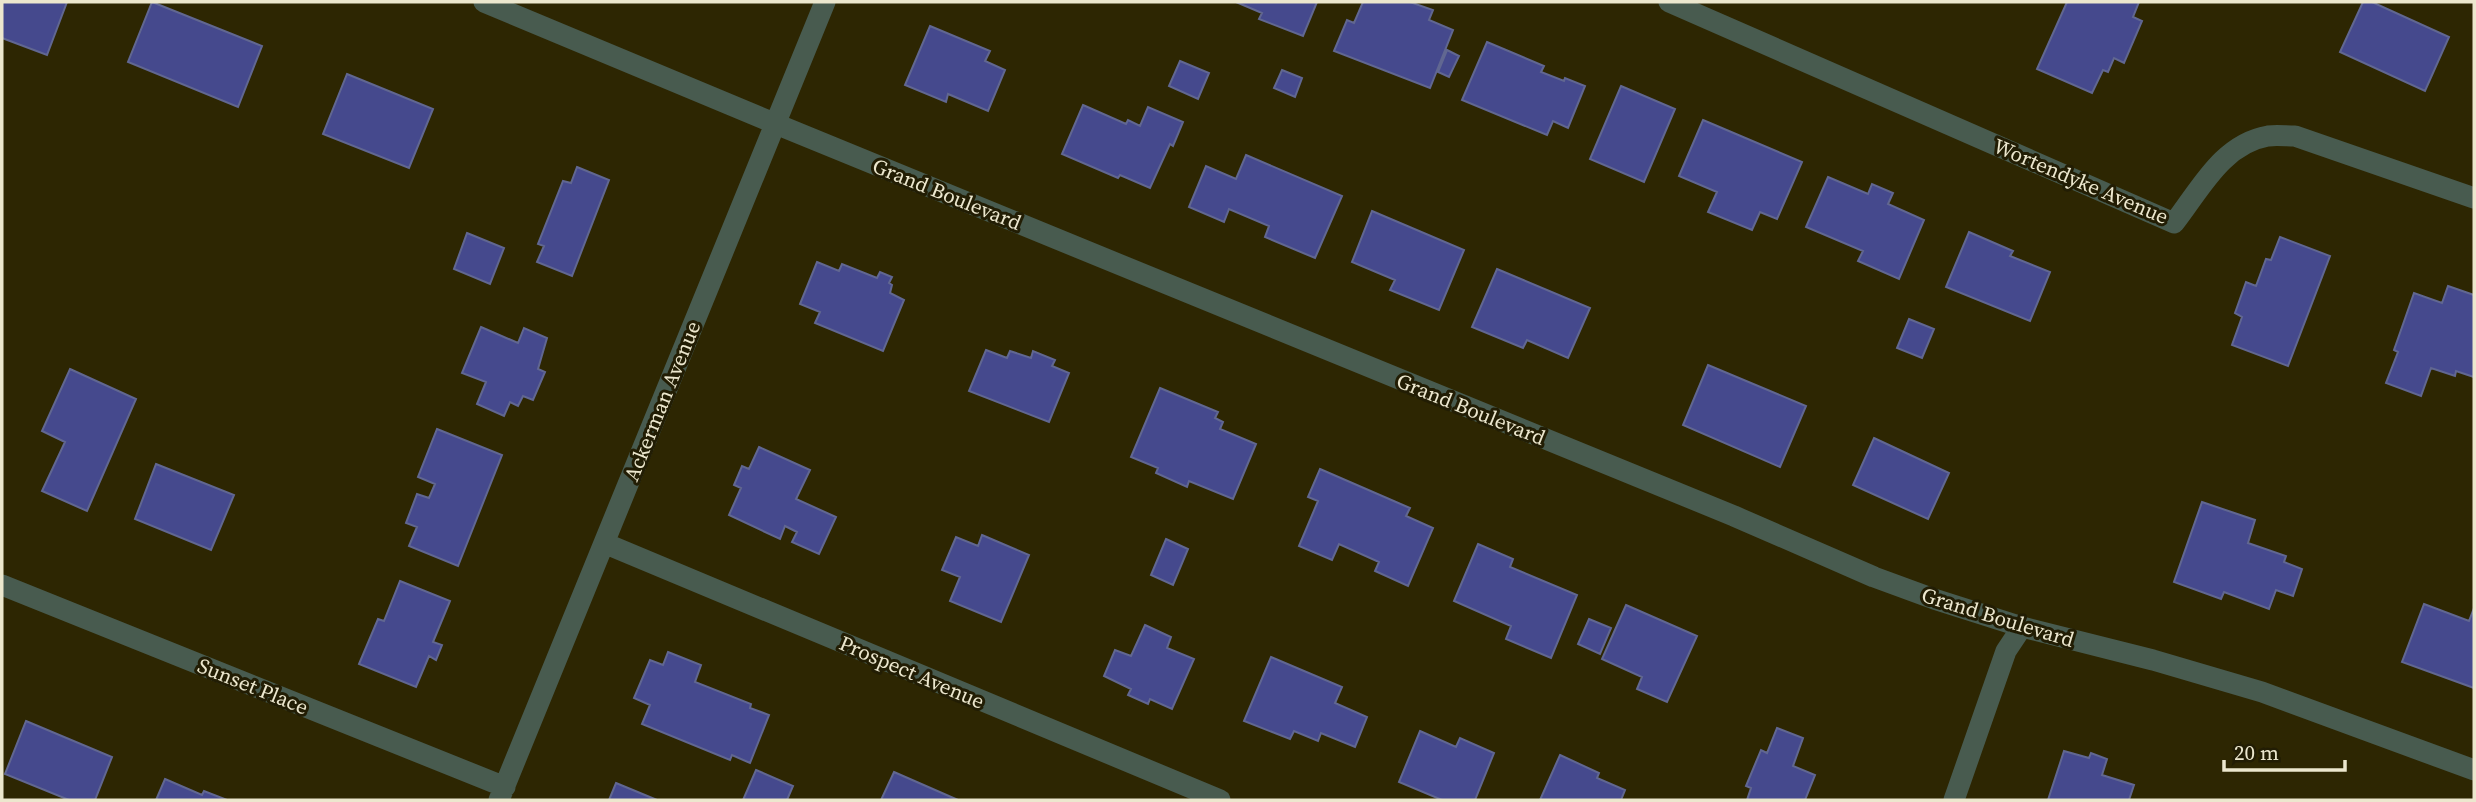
<svg xmlns="http://www.w3.org/2000/svg" width="2476" height="802" viewBox="0 0 2476 802" font-family="'Source Serif 4',serif">
  <rect width="100%" height="100%" fill="#2d2602"/>
  <path fill="#45498d" stroke="#616791" stroke-width="2" d="M 2,2 L 67,2 L 47,55 L 2,38 Z
    M 152,2 L 262,46 L 238,107 L 128,62 Z
    M 1236,2 L 1317,2 L 1303,36 L 1259,19 L 1262,13 Z
    M 1363,2 L 1410,2 L 1433,10 L 1429,20 L 1453,30 L 1430,88 L 1334,51 L 1347,20 L 1354,23 Z
    M 2067,2 L 2139,2 L 2133,17 L 2142,21 L 2124,63 L 2114,58 L 2108,72 L 2103,70 L 2092,93 L 2037,69 Z
    M 2363,2 L 2372,2 L 2449,37 L 2425,91 L 2340,52 Z
    M 930,26 L 990,51 L 985,61 L 1005,70 L 988,111 L 948,94 L 946,102 L 905,85 Z
    M 1487,42 L 1544,66 L 1541,72 L 1564,81 L 1565,78 L 1585,86 L 1568,128 L 1553,121 L 1547,135 L 1462,100 Z
    M 1447,50 L 1459,56 L 1449,77 L 1438,72 Z
    M 1180,61 L 1209,73 L 1198,99 L 1169,86 Z
    M 1282,70 L 1302,78 L 1295,97 L 1274,88 Z
    M 347,74 L 433,109 L 409,168 L 323,134 Z
    M 1621,86 L 1675,109 L 1644,182 L 1590,159 Z
    M 1083,105 L 1126,124 L 1128,120 L 1140,126 L 1148,107 L 1183,122 L 1173,146 L 1170,144 L 1150,188 L 1120,175 L 1118,178 L 1062,154 Z
    M 1703,120 L 1802,162 L 1777,219 L 1760,212 L 1752,230 L 1708,212 L 1717,192 L 1679,176 Z
    M 1246,155 L 1342,196 L 1315,258 L 1265,237 L 1269,226 L 1229,209 L 1224,222 L 1189,207 L 1206,166 L 1236,179 Z
    M 577,167 L 609,180 L 572,276 L 537,262 L 544,246 L 538,244 L 563,181 L 571,183 Z
    M 1828,177 L 1868,194 L 1872,184 L 1893,193 L 1888,204 L 1924,220 L 1899,279 L 1858,261 L 1863,251 L 1806,227 Z
    M 1372,211 L 1464,250 L 1439,310 L 1390,290 L 1395,280 L 1352,262 Z
    M 1969,232 L 2013,251 L 2010,256 L 2050,272 L 2030,321 L 1946,287 Z
    M 467,233 L 504,248 L 490,284 L 454,269 Z
    M 2280,237 L 2330,256 L 2288,366 L 2232,345 L 2242,317 L 2235,313 L 2246,282 L 2256,286 L 2266,259 L 2271,260 Z
    M 817,262 L 839,271 L 842,264 L 877,278 L 880,272 L 892,277 L 889,283 L 892,285 L 890,293 L 904,300 L 883,351 L 815,323 L 820,312 L 800,304 Z
    M 1497,269 L 1590,308 L 1568,358 L 1527,340 L 1523,348 L 1472,327 Z
    M 2448,286 L 2474,295 L 2474,377 L 2456,371 L 2455,376 L 2431,368 L 2421,396 L 2386,383 L 2398,352 L 2394,350 L 2414,293 L 2442,303 Z
    M 1909,319 L 1934,329 L 1922,358 L 1897,348 Z
    M 481,327 L 518,343 L 524,328 L 547,338 L 538,369 L 545,372 L 533,400 L 523,396 L 518,406 L 510,402 L 504,416 L 477,404 L 486,382 L 462,373 Z
    M 986,350 L 1007,358 L 1010,351 L 1031,358 L 1033,351 L 1055,360 L 1052,366 L 1069,373 L 1049,422 L 969,391 Z
    M 1708,365 L 1806,406 L 1780,467 L 1683,425 Z
    M 70,369 L 136,399 L 87,511 L 42,491 L 65,442 L 42,431 Z
    M 1160,388 L 1218,412 L 1215,418 L 1223,422 L 1220,429 L 1256,444 L 1233,499 L 1189,481 L 1187,487 L 1156,473 L 1158,468 L 1131,457 Z
    M 437,429 L 502,455 L 458,566 L 409,546 L 417,527 L 406,523 L 417,494 L 429,498 L 435,484 L 418,477 Z
    M 1874,438 L 1949,473 L 1928,519 L 1853,485 Z
    M 759,447 L 810,470 L 796,499 L 836,517 L 819,554 L 792,542 L 797,532 L 785,526 L 780,539 L 729,515 L 741,488 L 734,485 L 742,466 L 749,469 Z
    M 156,464 L 234,495 L 211,550 L 135,519 Z
    M 1320,469 L 1410,508 L 1406,516 L 1433,528 L 1408,586 L 1375,571 L 1379,562 L 1339,544 L 1332,560 L 1299,546 L 1318,501 L 1308,497 Z
    M 2202,502 L 2255,520 L 2248,543 L 2286,556 L 2284,562 L 2302,569 L 2293,596 L 2276,590 L 2269,609 L 2224,592 L 2221,599 L 2174,582 Z
    M 982,535 L 1029,555 L 1001,622 L 950,601 L 960,577 L 942,570 L 956,537 L 978,546 Z
    M 1166,539 L 1188,549 L 1173,585 L 1151,575 Z
    M 1478,544 L 1513,559 L 1510,567 L 1577,595 L 1551,658 L 1506,639 L 1511,626 L 1454,601 Z
    M 400,581 L 450,601 L 433,642 L 442,645 L 436,660 L 429,656 L 416,687 L 359,664 L 378,619 L 384,621 Z
    M 2424,604 L 2469,621 L 2474,608 L 2474,688 L 2402,662 Z
    M 1626,605 L 1697,636 L 1667,702 L 1637,689 L 1642,677 L 1602,659 Z
    M 1589,619 L 1611,628 L 1600,654 L 1578,644 Z
    M 1145,625 L 1171,637 L 1167,648 L 1194,659 L 1172,709 L 1150,699 L 1148,704 L 1128,695 L 1131,689 L 1104,676 L 1115,650 L 1131,656 Z
    M 668,652 L 701,665 L 695,682 L 751,704 L 750,708 L 769,715 L 750,763 L 732,755 L 730,760 L 642,724 L 650,705 L 634,698 L 650,660 L 663,665 Z
    M 1271,657 L 1342,687 L 1335,703 L 1367,717 L 1355,747 L 1321,733 L 1318,741 L 1294,731 L 1290,739 L 1244,721 Z
    M 26,721 L 112,757 L 95,800 L 69,800 L 5,774 Z
    M 1777,728 L 1803,738 L 1793,766 L 1815,775 L 1805,800 L 1747,800 L 1751,788 L 1746,786 L 1761,750 L 1767,753 Z
    M 1420,731 L 1456,747 L 1460,738 L 1494,753 L 1475,800 L 1442,800 L 1399,782 Z
    M 2064,751 L 2089,758 L 2091,753 L 2107,759 L 2102,775 L 2134,785 L 2129,800 L 2048,800 Z
    M 1560,755 L 1599,773 L 1597,778 L 1625,790 L 1621,800 L 1540,800 Z
    M 756,770 L 793,786 L 787,800 L 743,800 Z
    M 894,772 L 958,800 L 881,800 Z
    M 165,779 L 202,795 L 204,791 L 227,800 L 156,800 Z
    M 616,783 L 657,800 L 609,800 Z"/>
  <g fill="none" stroke-linecap="round" stroke-linejoin="round">
    <path stroke="#485b4f" stroke-width="21" d="M 484,2 L 776,124 L 1734,516 L 1874,577 L 1934,599 L 2022,627 L 2153,660 L 2262,692 L 2474,770
      M 1669,2 L 2174,223 C 2200,190 2222,144 2268,136 C 2276,135 2286,136 2295,136 L 2474,198
      M 604,543 L 1220,800
      M 2,585 L 505,787
      M 499,800 L 825,2
      M 1954,800 L 2006,651 L 2022,627"/>
  </g>
  <g text-anchor="middle" dominant-baseline="central" stroke-width="6" stroke-linejoin="round" paint-order="stroke">
    <g font-size="21" fill="#ece7ce" stroke="#221d04">
      <text transform="translate(2081 181) rotate(23)">Wortendyke Avenue</text>
      <text transform="translate(947 194) rotate(22)">Grand Boulevard</text>
      <text transform="translate(662 401) rotate(-68)">Ackerman Avenue</text>
      <text transform="translate(1471 409) rotate(22)">Grand Boulevard</text>
      <text transform="translate(1998 617) rotate(17)">Grand Boulevard</text>
      <text transform="translate(912 672) rotate(23)">Prospect Avenue</text>
      <text transform="translate(253 686) rotate(22)">Sunset Place</text>
    </g>
  </g>
  <rect width="2476" height="802" fill="none" stroke="#ece7ce" stroke-width="7"/>
  <path d="M2224 760v10h121v-10" fill="none" stroke="#ece7ce" stroke-width="3.5"/>
  <text x="2234" y="760" font-size="21" fill="#ece7ce" stroke="#221d04" stroke-width="5" paint-order="stroke">20 m</text>
</svg>
